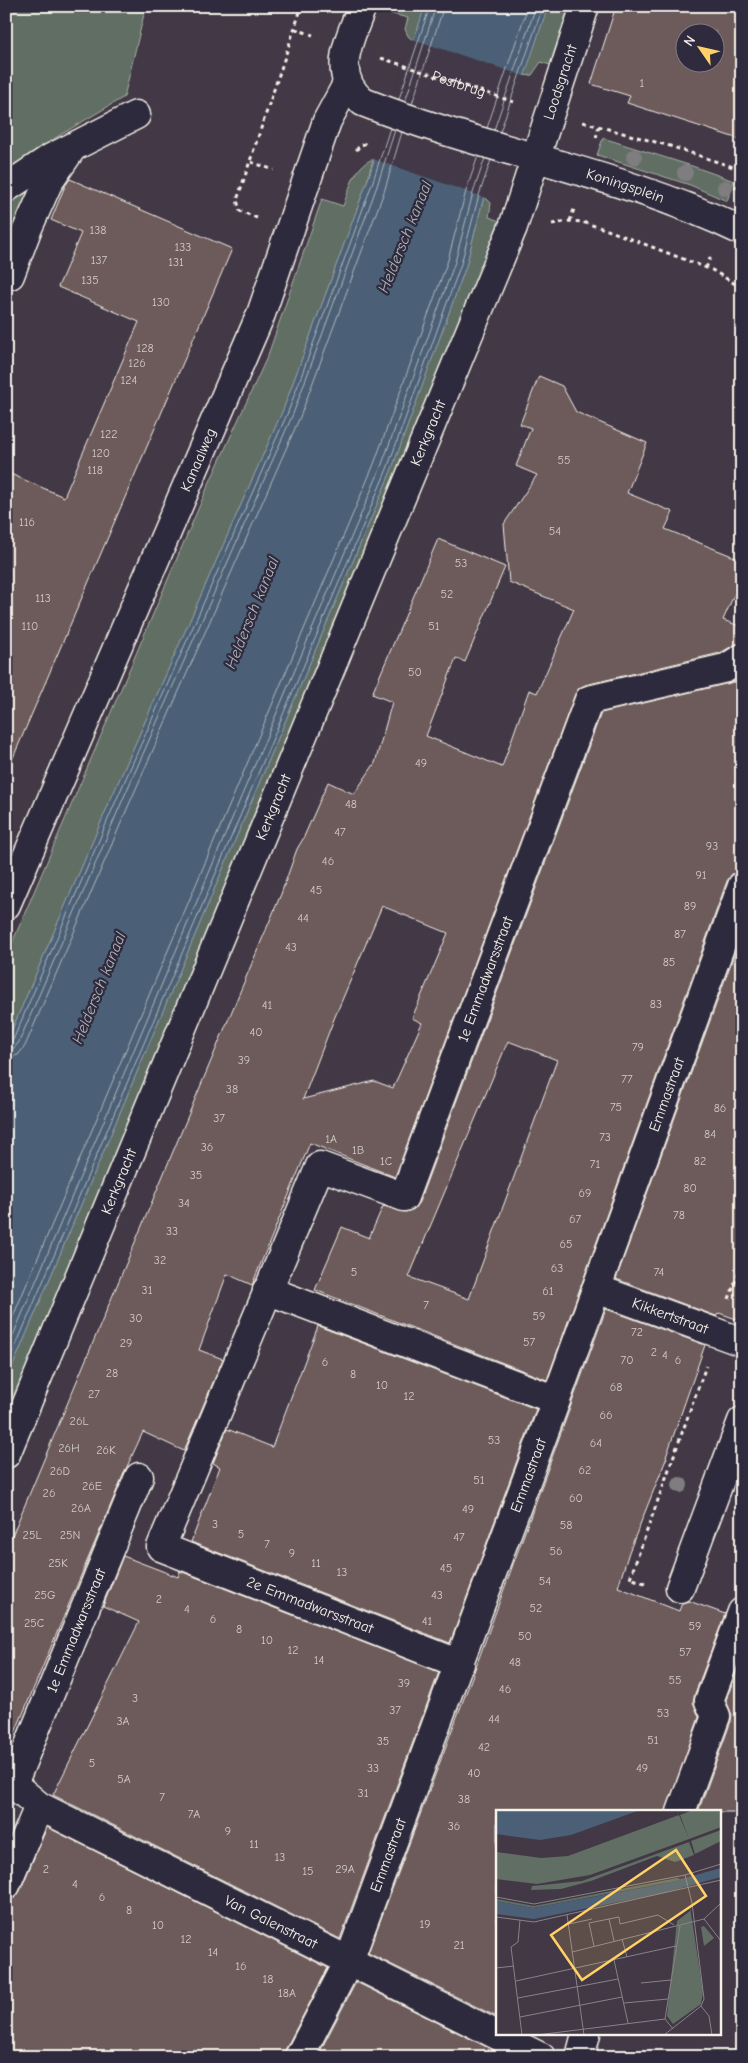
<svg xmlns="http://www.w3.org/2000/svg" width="748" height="2063" viewBox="0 0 748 2063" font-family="'Comic Neue',sans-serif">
  <rect width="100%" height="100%" fill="#423846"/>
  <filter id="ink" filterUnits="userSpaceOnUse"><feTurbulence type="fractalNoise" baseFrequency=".02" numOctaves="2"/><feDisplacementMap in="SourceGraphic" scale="10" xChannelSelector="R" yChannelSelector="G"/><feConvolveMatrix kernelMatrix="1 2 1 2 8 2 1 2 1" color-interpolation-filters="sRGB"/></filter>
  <g filter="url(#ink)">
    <path fill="#606e64" stroke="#aab0a6" d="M 6,6 L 146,6 L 124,97 L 55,138 L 52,142 L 6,177 Z
      M 390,6 L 425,6 L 414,41 L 408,36 L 405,29 L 408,18 L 388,13 Z
      M 548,6 L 569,6 L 550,65 L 541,62 L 532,75 L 524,76 Z
      M 603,138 L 695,167 L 734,181 L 727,201 L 690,185 L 597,155 Z
      M 373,159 L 367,182 L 283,410 L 110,801 L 6,1044 L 6,957 L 208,486 L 268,355 L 322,199 L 343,206 C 350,188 354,166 373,159 Z
      M 42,172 L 6,249 L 6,198 Z
      M 484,196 L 491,203 L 489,217 L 502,222 L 6,1426 L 6,1382 L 391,471 L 466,266 Z"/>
    <path fill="#4b6076" stroke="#8f9aa4" d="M 425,6 L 548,6 L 484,196 L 466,266 L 391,471 L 6,1382 L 6,1044 L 110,801 L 283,410 L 367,182 Z"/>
    <path fill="#423846" d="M 412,39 L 524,76 L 527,76 L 486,198 L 373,159 L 371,160 Z"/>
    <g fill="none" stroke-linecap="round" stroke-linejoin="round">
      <path stroke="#b0b7ba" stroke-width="1" d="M 399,99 L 430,6
        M 405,102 L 436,6
        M 412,104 L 444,6
        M 487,128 L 528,6
        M 494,130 L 536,6
        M 500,132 L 543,6
        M 6,1044 L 13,1040 L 115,803 L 288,412 L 372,184 L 390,128
        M 6,1050 L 14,1048 L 19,1042 L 120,806 L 293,414 L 377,186 L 395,130
        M 6,1058 L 18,1055 L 25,1046 L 127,809 L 300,417 L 385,189 L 402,132
        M 6,1333 L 374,464 L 448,260 L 466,191 L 478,156
        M 6,1352 L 381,467 L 455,262 L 473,193 L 485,158
        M 6,1369 L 387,469 L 461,264 L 479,195 L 491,160"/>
    </g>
    <path fill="#6d5a5a" stroke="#f4f1e8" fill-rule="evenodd" d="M 616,6 L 742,6 L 742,140 L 627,103 L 630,96 L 591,84 ZM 686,32 L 716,32 L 716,62 L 686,62 Z
      M 70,179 L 232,249 L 6,774 L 6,472 L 64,497 L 139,322 L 58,287 L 81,233 L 51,220 L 65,186 Z
      M 539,376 L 562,386 L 576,412 L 647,443 L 627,493 L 673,512 L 665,529 L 742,560 L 742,577 L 723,620 L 742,627 L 742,642 L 734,645 L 720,653 L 585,685 L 579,688 L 575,694 L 395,1177 L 310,1143 L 252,1285 L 227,1274 L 199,1350 L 223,1359 L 184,1451 L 143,1432 L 125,1471 L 6,1754 L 6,1550 L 281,894 L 297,849 L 303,839 L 328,782 L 354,794 L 375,763 L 392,702 L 372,694 L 438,539 L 505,567 L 465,662 L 456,658 L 426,736 L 502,767 L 529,690 L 537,693 L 574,609 L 509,582 L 504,524 L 537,475 L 516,466 L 531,428 L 520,424 ZM 382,906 L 448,933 L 412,1018 L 422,1023 L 393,1088 L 374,1081 L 303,1099 L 334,1019 Z
      M 742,677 L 742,871 L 732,874 L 727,881 L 547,1380 L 315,1290 L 342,1227 L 369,1238 L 383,1206 L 406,1212 L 414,1209 L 419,1202 L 601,713 L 730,683 ZM 508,1041 L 557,1060 L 469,1299 L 409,1277 Z
      M 742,933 L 742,1321 L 719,1313 L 716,1316 L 616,1279 Z
      M 606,1309 L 705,1345 L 666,1457 L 667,1457 L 629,1552 L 618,1587 L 679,1611 L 682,1603 L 689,1601 L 725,1614 L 694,1696 L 693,1702 L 699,1717 L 666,1812 L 497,1812 L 497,2017 L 368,1953 L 475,1669 Z
      M 318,1326 L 536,1409 L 450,1643 L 191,1542 L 220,1467 L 213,1463 L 227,1429 L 272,1447 Z
      M 123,1556 L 178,1577 L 180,1571 L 439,1672 L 340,1939 L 53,1795 L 139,1622 L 103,1606 Z
      M 742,1658 L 742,1812 L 698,1812 L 731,1721 L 732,1715 L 726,1700 Z
      M 47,1827 L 328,1968 L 285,2050 L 284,2057 L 6,2057 L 6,1900 L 15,1898 L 20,1891 Z
      M 356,1982 L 497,2052 L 497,2057 L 317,2057 Z"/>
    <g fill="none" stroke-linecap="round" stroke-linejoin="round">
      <g stroke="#f4f1e8" stroke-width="31">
        <g id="minor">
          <path d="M 6,188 L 51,158 L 136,115"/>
          <path d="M 10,275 L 27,230 L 48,183 L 70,151"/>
          <path id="s2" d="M 6,905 L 261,314 L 327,121 L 347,84"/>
          <path id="s3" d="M 597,1289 L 742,1342"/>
          <path d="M 267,1290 L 556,1400"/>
          <path id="s4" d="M 6,1454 L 513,227 L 585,6"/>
          <path d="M 680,1588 L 742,1421"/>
          <path id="s5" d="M 460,1664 L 161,1547 L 320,1166 L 404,1197 L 589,700 L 726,668 L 742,658"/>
          <path id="s6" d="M 6,1781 L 13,1784 L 39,1806 L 541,2057"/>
          <path id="s7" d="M 13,1784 L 139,1477"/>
          <path d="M 681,1812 L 716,1716 L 709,1701 L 742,1612"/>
          <path d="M 6,1885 L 39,1806"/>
          <path id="s8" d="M 299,2057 L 349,1961 L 556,1400 L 742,886"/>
          <path d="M 580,2057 L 586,2034"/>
        </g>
      </g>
      <g stroke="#f4f1e8" stroke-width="31">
        <g id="major">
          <path id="s9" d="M 362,6 C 350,40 329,74 363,102 C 487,151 622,173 742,231"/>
        </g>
      </g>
      <g stroke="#f4f1e8" stroke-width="3" stroke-dasharray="4 4" stroke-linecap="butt">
        <path d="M 295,29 L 313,35"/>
        <path id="s1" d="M 381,58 L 517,103"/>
        <path d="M 583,122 L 670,146 L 742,170"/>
        <path d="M 596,138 L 599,126"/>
        <path d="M 356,150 L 361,145 L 367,143"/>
        <path d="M 251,162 L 274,170"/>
        <path d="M 735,189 L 742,171"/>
        <path d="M 257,218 L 240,211 L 237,200 L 302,6"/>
        <path d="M 570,221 L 575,206"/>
        <path d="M 552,224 L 570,221 L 582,222 L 605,229 L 712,270 L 742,288"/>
        <path d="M 706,268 L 711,256"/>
        <path d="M 729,1299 L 742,1263"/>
        <path d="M 645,1583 L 630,1578 L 706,1366"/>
      </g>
      <use href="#minor" stroke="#2f2a3d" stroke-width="28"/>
      <use href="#major" stroke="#2f2a3d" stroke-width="28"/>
    </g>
    <g fill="#7f7d7f">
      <circle cx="634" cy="157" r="8"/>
      <circle cx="685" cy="173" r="8"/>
      <circle cx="725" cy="188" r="8"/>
      <circle cx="680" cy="1485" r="8"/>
    </g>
  </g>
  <g text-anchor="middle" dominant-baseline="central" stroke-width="4.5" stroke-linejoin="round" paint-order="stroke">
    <g font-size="12" fill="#d2cbc4">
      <text x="642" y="83">1</text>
      <text x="98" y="230">138</text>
      <text x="183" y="247">133</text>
      <text x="99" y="260">137</text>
      <text x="176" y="262">131</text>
      <text x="90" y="280">135</text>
      <text x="161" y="302">130</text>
      <text x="145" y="348">128</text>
      <text x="137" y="363">126</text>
      <text x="129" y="380">124</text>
      <text x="109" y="434">122</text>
      <text x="101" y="453">120</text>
      <text x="564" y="460">55</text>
      <text x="95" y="470">118</text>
      <text x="27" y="522">116</text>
      <text x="555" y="531">54</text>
      <text x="461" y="563">53</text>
      <text x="447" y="594">52</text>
      <text x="43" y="598">113</text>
      <text x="30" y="626">110</text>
      <text x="434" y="626">51</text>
      <text x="415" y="672">50</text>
      <text x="421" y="763">49</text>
      <text x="351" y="804">48</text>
      <text x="340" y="832">47</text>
      <text x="712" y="846">93</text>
      <text x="328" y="861">46</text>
      <text x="701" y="875">91</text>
      <text x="316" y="890">45</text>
      <text x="690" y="906">89</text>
      <text x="303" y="918">44</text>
      <text x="680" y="934">87</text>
      <text x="291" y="947">43</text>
      <text x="669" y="962">85</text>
      <text x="656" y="1004">83</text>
      <text x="267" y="1005">41</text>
      <text x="256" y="1032">40</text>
      <text x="638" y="1047">79</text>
      <text x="244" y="1060">39</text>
      <text x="627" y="1079">77</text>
      <text x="232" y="1089">38</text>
      <text x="616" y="1107">75</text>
      <text x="720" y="1108">86</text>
      <text x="219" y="1118">37</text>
      <text x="710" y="1134">84</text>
      <text x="605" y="1137">73</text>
      <text x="331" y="1139">1A</text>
      <text x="207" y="1147">36</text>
      <text x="358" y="1150">1B</text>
      <text x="386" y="1161">1C</text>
      <text x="700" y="1161">82</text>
      <text x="595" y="1164">71</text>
      <text x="196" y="1175">35</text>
      <text x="690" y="1188">80</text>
      <text x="585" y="1193">69</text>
      <text x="184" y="1203">34</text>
      <text x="679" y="1215">78</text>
      <text x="575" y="1219">67</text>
      <text x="172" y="1231">33</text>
      <text x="566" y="1244">65</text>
      <text x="160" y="1260">32</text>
      <text x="557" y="1268">63</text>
      <text x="354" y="1272">5</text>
      <text x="659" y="1272">74</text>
      <text x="147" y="1290">31</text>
      <text x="548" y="1291">61</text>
      <text x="426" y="1305">7</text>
      <text x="539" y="1316">59</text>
      <text x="136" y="1318">30</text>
      <text x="637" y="1332">72</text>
      <text x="529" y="1342">57</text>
      <text x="126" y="1343">29</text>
      <text x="654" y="1352">2</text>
      <text x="665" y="1355">4</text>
      <text x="627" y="1360">70</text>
      <text x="678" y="1360">6</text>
      <text x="325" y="1362">6</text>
      <text x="112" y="1373">28</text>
      <text x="353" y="1374">8</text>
      <text x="382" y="1385">10</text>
      <text x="616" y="1387">68</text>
      <text x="94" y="1394">27</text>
      <text x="409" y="1396">12</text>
      <text x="606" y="1415">66</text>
      <text x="79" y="1421">26L</text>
      <text x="494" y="1440">53</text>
      <text x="596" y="1443">64</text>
      <text x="69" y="1448">26H</text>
      <text x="106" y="1450">26K</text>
      <text x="585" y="1470">62</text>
      <text x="60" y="1471">26D</text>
      <text x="479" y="1480">51</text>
      <text x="92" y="1486">26E</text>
      <text x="49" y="1493">26</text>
      <text x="576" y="1498">60</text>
      <text x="81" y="1508">26A</text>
      <text x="468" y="1509">49</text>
      <text x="215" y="1524">3</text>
      <text x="566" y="1525">58</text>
      <text x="241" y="1534">5</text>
      <text x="32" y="1535">25L</text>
      <text x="70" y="1535">25N</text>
      <text x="459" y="1537">47</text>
      <text x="267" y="1544">7</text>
      <text x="556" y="1551">56</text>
      <text x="292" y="1553">9</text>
      <text x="58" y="1563">25K</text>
      <text x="316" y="1563">11</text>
      <text x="446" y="1568">45</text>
      <text x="342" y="1572">13</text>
      <text x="545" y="1581">54</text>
      <text x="45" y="1595">25G</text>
      <text x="437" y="1595">43</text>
      <text x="159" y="1599">2</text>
      <text x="536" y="1608">52</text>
      <text x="187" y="1609">4</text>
      <text x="213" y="1619">6</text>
      <text x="427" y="1621">41</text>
      <text x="34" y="1623">25C</text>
      <text x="695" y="1626">59</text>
      <text x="239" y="1629">8</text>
      <text x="525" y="1636">50</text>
      <text x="267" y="1640">10</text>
      <text x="293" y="1650">12</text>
      <text x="685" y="1652">57</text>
      <text x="319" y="1660">14</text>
      <text x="515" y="1662">48</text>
      <text x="675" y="1680">55</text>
      <text x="404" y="1683">39</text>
      <text x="505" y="1689">46</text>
      <text x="135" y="1698">3</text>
      <text x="395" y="1710">37</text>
      <text x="663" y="1713">53</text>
      <text x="494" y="1719">44</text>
      <text x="123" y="1721">3A</text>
      <text x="653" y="1740">51</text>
      <text x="383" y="1741">35</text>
      <text x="484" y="1747">42</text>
      <text x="92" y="1763">5</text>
      <text x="373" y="1768">33</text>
      <text x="642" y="1768">49</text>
      <text x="474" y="1773">40</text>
      <text x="124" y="1779">5A</text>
      <text x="363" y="1793">31</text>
      <text x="162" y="1797">7</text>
      <text x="464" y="1799">38</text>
      <text x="194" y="1814">7A</text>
      <text x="454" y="1826">36</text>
      <text x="228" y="1831">9</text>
      <text x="254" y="1844">11</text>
      <text x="280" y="1857">13</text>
      <text x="46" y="1869">2</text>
      <text x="345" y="1869">29A</text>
      <text x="308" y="1871">15</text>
      <text x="75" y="1884">4</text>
      <text x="102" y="1897">6</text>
      <text x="129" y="1910">8</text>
      <text x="425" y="1924">19</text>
      <text x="158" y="1925">10</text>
      <text x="186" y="1939">12</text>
      <text x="459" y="1945">21</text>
      <text x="213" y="1952">14</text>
      <text x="241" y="1966">16</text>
      <text x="268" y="1979">18</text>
      <text x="287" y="1993">18A</text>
    </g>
    <g font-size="15" fill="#f4f1e8" stroke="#2f2a3d">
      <text stroke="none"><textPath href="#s4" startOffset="1480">Loodsgracht</textPath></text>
      <text stroke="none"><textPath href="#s1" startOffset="82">Postbrug</textPath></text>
      <text stroke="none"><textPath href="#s9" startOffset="380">Koningsplein</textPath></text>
      <text stroke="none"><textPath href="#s4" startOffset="1105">Kerkgracht</textPath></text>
      <text stroke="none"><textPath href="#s2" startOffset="485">Kanaalweg</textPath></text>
      <text stroke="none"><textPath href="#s4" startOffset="700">Kerkgracht</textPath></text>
      <text stroke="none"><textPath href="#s5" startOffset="1056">1e Emmadwarsstraat</textPath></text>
      <text stroke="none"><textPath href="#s8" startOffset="1031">Emmastraat</textPath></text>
      <text stroke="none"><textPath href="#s4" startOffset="295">Kerkgracht</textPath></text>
      <text stroke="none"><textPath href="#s3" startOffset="78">Kikkertstraat</textPath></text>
      <text stroke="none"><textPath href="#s8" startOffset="626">Emmastraat</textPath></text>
      <text transform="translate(310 1605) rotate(21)">2e Emmadwarsstraat</text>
      <text stroke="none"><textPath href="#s7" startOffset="166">1e Emmadwarsstraat</textPath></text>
      <text stroke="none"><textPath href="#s8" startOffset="221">Emmastraat</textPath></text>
      <text stroke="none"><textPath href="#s6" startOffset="301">Van Galenstraat</textPath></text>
    </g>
    <g font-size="16" font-style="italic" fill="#b0b7ba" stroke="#2f2a3d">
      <text transform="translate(405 237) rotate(-68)">Heldersch kanaal</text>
      <text transform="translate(252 613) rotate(-68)">Heldersch kanaal</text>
      <text transform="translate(99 988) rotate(-68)">Heldersch kanaal</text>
    </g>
  </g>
  <g transform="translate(496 1810)">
    <rect width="225" height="225" fill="#423846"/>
    <path d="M 197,0 L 225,0 L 225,17 L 193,29 L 184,5 ZM 183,5 L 193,29 L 94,65 L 41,74 L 0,69 L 0,42 L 45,48 L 72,46 ZM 225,20 L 225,31 L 199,44 L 195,31 ZM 193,32 L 198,45 L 179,52 L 161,46 L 95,71 L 65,79 L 35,80 L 36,76 L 86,71 ZM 181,68 L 186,70 L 37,98 L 0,91 L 0,89 L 38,96 ZM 194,97 L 207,182 L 205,194 L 177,214 L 171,206 L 181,111 L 194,101 ZM 208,116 L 218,128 L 208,136 L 205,117 Z" fill="#606e64"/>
    <path d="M 0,0 L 144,0 L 75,25 L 44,30 L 0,24 ZM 225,58 L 225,67 L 167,83 L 38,109 L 0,104 L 0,91 L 37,98 L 167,74 Z" fill="#4b6076"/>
    <path fill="none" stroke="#898287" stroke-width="1" d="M 0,87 L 38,94 L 189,65M 71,105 L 88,225M 0,107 L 38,112 L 225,70M 113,109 L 118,131M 208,109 L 225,131M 24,110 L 22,132 L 15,137 L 26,225M 73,114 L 96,109M 126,129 L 131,147M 98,136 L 93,113 L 123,107 L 124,114 L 162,105 L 178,115M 76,142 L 208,109 L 225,93M 118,150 L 132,213M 0,158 L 18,156M 20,171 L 180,136M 145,173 L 175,170M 22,188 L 122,169M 128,193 L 172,189M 205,196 L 213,206 L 216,225M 24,207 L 126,187M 177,219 L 169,209 L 184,116M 41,225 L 169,209M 168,225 L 205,196 L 208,189 L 196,93 L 189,65 L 225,54"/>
    <path fill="#ffd166" fill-opacity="0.15" stroke="#ffd166" stroke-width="2.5" d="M 180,40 L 210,86 L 86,170 L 55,125 Z"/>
    <rect width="225" height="225" fill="none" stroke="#f4f1e8" stroke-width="2.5"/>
  </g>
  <rect width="748" height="2063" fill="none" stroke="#2f2a3d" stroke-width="25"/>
  <rect x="12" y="12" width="723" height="2038" fill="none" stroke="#f4f1e8" stroke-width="2" filter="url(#ink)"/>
  <g transform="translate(700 48) rotate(304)"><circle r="24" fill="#2f2a3d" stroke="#7e7a81"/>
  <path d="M0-4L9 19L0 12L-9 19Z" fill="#ffd166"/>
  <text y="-8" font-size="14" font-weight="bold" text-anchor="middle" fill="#f4f1e8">N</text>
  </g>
</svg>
